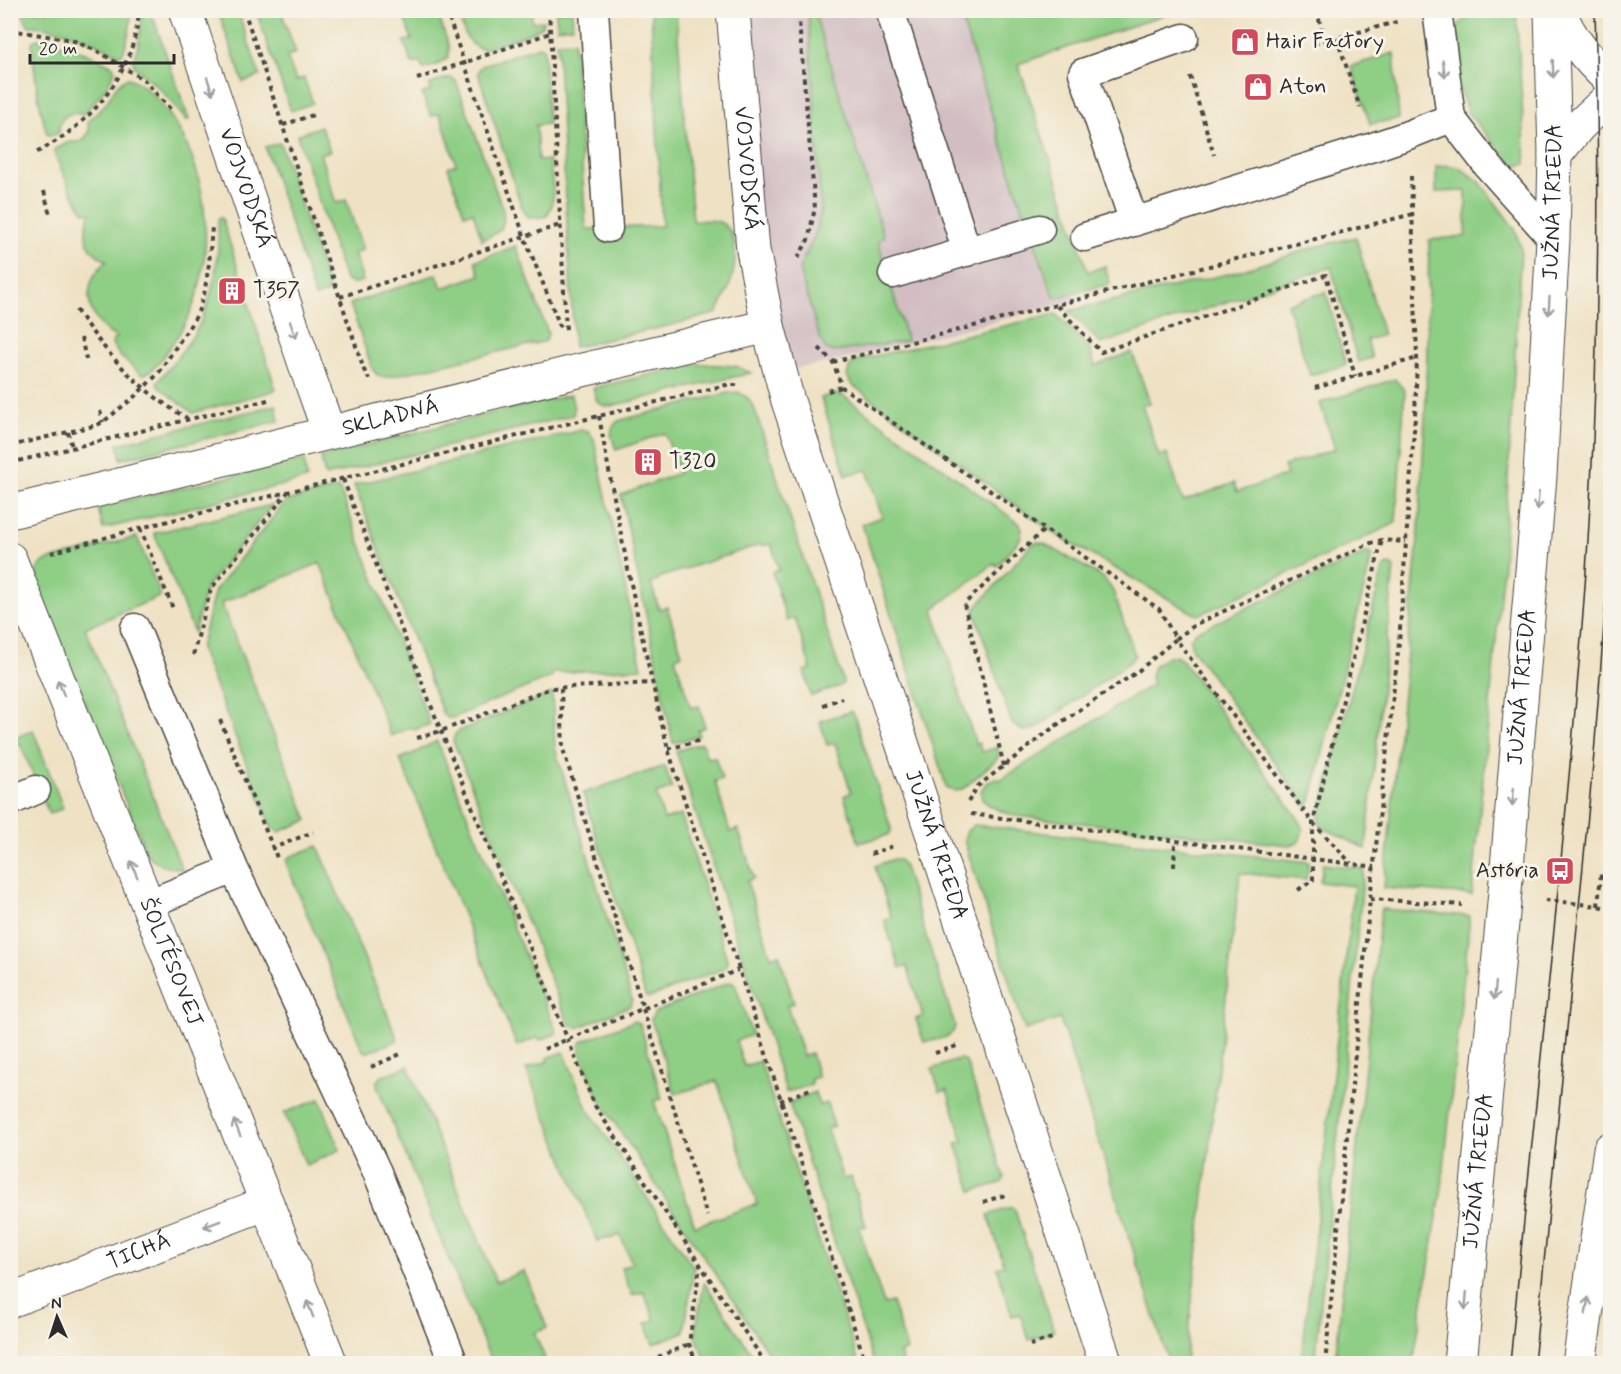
<svg xmlns="http://www.w3.org/2000/svg" width="1621" height="1374" viewBox="0 0 1621 1374" font-family="Mynerve,sans-serif">
  <rect width="100%" height="100%" fill="#f7f3e8"/>
  <filter id="ink" filterUnits="userSpaceOnUse"><feTurbulence type="fractalNoise" baseFrequency=".0167" numOctaves="2"/><feDisplacementMap in="SourceGraphic" scale="12" xChannelSelector="R" yChannelSelector="G"/><feConvolveMatrix kernelMatrix="1 2 1 2 8 2 1 2 1" color-interpolation-filters="sRGB"/></filter>
  <filter id="wash" filterUnits="userSpaceOnUse"><feTurbulence type="fractalNoise" baseFrequency=".008" numOctaves="4" result="noise"/><feDisplacementMap in="SourceGraphic" scale="24" xChannelSelector="R" yChannelSelector="G"/><feGaussianBlur stdDeviation="1.35" result="paint"/><feColorMatrix in="noise" values="0 0 0 0 0 0 0 0 0 0 0 0 0 0 0 0 0 1.4 0 .05"/><feComposite in="paint" operator="in"/></filter>
  <g filter="url(#wash)">
    <rect width="100%" height="100%" fill="#efe2c4"/>
    <path fill="#d2bec2" d="M 733,11 L 993,11 L 1076,301 L 833,362 L 781,371 Z"/>
    <path fill="#8fce85" stroke="#5d7c58" stroke-width="1.5" d="M 21,11 L 131,11 C 131,25 128,40 123,53 L 119,55 C 92,41 59,26 29,26 Z
      M 143,11 L 151,11 L 189,120 L 186,120 L 162,91 L 135,67 L 133,61 L 138,46 Z
      M 218,11 L 238,11 L 260,76 L 243,82 Z
      M 256,11 L 281,11 L 296,53 L 287,56 L 296,81 L 304,78 L 313,103 L 291,111 Z
      M 402,11 L 437,11 L 449,47 L 448,58 L 437,65 L 423,69 L 420,62 L 412,64 L 404,41 L 412,40 Z
      M 457,11 L 532,11 L 532,22 L 543,21 L 542,26 L 530,33 L 485,49 C 465,48 463,26 457,11 Z
      M 556,11 L 572,11 L 573,26 L 557,28 Z
      M 651,11 L 676,11 L 693,221 C 700,221 710,219 716,221 C 742,228 736,268 729,287 C 726,296 721,304 717,313 L 672,325 L 574,347 L 557,42 L 574,41 L 586,229 L 662,226 Z
      M 808,11 L 814,11 L 884,237 L 878,241 L 907,341 L 833,352 L 826,349 L 819,336 L 799,269 L 816,233 L 821,211 Z
      M 959,11 L 1176,11 L 1018,64 L 1088,272 L 1105,266 L 1110,284 L 1055,298 L 1053,295 L 1018,196 Z
      M 1474,11 L 1516,11 L 1526,164 L 1514,167 L 1468,113 L 1458,85 L 1453,30 Z
      M 36,39 C 64,42 88,54 113,66 L 115,71 L 106,88 L 83,115 C 69,110 58,117 59,133 L 51,136 L 47,134 C 38,103 34,73 32,42 Z
      M 539,46 L 543,48 L 544,52 L 548,124 L 536,125 L 538,161 L 549,160 C 551,177 559,204 545,217 L 530,218 L 523,211 L 478,73 L 480,68 L 484,65 Z
      M 1394,53 L 1399,119 L 1370,124 L 1351,66 Z
      M 128,78 C 146,84 160,101 171,117 C 208,170 216,252 191,311 C 186,324 178,336 170,347 C 164,356 153,373 142,375 L 120,356 L 112,344 L 113,340 L 117,338 C 96,326 83,305 92,280 C 95,273 101,266 107,261 C 85,250 81,234 91,213 L 84,212 L 71,191 L 54,153 L 54,150 L 69,142 L 80,142 L 84,139 L 89,132 L 88,121 C 93,116 99,112 103,107 C 111,98 115,82 128,78 Z
      M 451,78 L 456,81 L 503,210 C 506,230 499,233 482,240 L 473,212 L 464,214 L 448,167 L 456,164 L 440,114 L 431,116 L 422,94 L 431,90 L 429,85 L 444,79 Z
      M 321,126 L 330,151 L 320,154 L 336,203 L 346,200 L 363,250 L 354,253 L 363,281 L 352,284 L 345,280 L 297,135 Z
      M 280,143 L 330,292 L 315,297 L 265,147 Z
      M 1448,165 L 1460,168 L 1479,181 L 1515,229 L 1521,248 L 1503,566 L 1472,895 L 1384,888 L 1419,529 L 1426,397 L 1429,240 L 1466,236 L 1466,191 L 1436,192 L 1436,167 Z
      M 220,217 L 222,218 L 276,390 L 193,413 L 159,387 L 157,384 L 158,381 C 171,366 184,350 195,333 C 214,299 220,257 218,219 Z
      M 1356,237 L 1383,335 L 1367,340 L 1372,358 L 1358,362 L 1331,267 L 1101,344 L 1069,311 L 1236,272 L 1315,247 Z
      M 516,246 L 548,333 L 546,341 L 393,376 C 382,378 378,378 372,368 L 350,304 L 437,274 L 442,288 L 480,275 L 475,261 Z
      M 1326,292 L 1346,365 L 1310,375 L 1287,304 Z
      M 1056,314 L 1090,349 L 1095,366 L 1132,352 L 1150,403 L 1142,405 L 1159,456 L 1167,454 L 1183,501 L 1234,483 L 1237,492 L 1287,475 L 1284,466 L 1335,449 L 1320,403 L 1395,379 L 1405,391 L 1396,521 L 1394,524 L 1203,613 L 1198,615 L 1193,613 L 1055,534 L 851,384 L 847,375 L 850,366 L 858,360 Z
      M 704,364 L 736,366 L 751,373 L 611,406 L 604,406 L 597,401 L 593,388 L 691,365 Z
      M 738,392 L 748,398 L 754,407 L 842,677 L 843,683 L 840,686 L 811,696 L 804,671 L 811,669 L 795,618 L 787,621 L 772,572 L 779,570 L 771,544 L 763,546 L 762,544 L 658,578 L 658,581 L 651,583 L 659,609 L 667,607 L 682,654 L 675,658 L 691,708 L 699,706 L 705,727 L 698,730 L 699,736 L 673,743 L 621,495 L 679,473 L 665,433 L 616,450 C 612,437 607,431 618,421 L 728,393 Z
      M 833,394 L 842,395 L 1020,524 L 1022,529 L 1020,539 L 997,566 L 995,563 L 933,609 L 976,745 L 979,743 L 982,752 L 998,747 L 999,754 L 997,759 L 964,788 L 957,791 L 947,789 L 862,524 L 882,517 L 867,470 L 846,475 L 821,398 Z
      M 571,395 L 574,410 L 573,415 L 566,417 L 325,476 L 321,457 L 487,414 Z
      M 276,405 L 279,421 L 121,459 L 118,444 Z
      M 582,430 L 588,431 L 594,439 L 642,668 L 552,673 L 552,677 L 452,718 L 447,718 L 443,714 L 354,485 Z
      M 304,460 L 307,479 L 103,529 L 98,507 Z
      M 339,488 L 430,724 L 414,730 L 412,727 L 391,736 L 320,563 L 221,603 L 308,820 L 279,832 L 272,828 L 200,648 L 215,590 L 286,501 Z
      M 272,505 L 206,587 L 194,633 L 154,533 Z
      M 137,537 L 161,596 L 85,628 L 182,869 L 163,866 L 148,856 L 37,587 C 34,574 35,569 45,561 Z
      M 1037,542 L 1045,544 L 1104,578 L 1113,591 L 1135,655 L 1130,662 L 1035,729 L 1023,731 L 1012,724 L 974,610 L 1032,544 Z
      M 1368,552 L 1371,554 L 1370,564 L 1311,800 L 1309,805 L 1306,806 L 1192,649 L 1190,640 L 1195,632 Z
      M 1391,565 L 1394,568 L 1366,849 L 1322,827 L 1319,823 L 1319,818 L 1383,569 L 1386,566 Z
      M 1168,656 L 1176,656 L 1183,661 L 1295,814 C 1304,826 1305,829 1298,843 L 1289,845 L 1015,816 C 996,810 961,797 995,778 L 1000,780 L 1153,684 L 1151,677 L 1154,666 Z
      M 552,693 L 555,748 L 632,1000 L 630,1006 L 577,1028 L 572,1026 L 568,1022 L 453,741 L 455,734 L 459,731 Z
      M 852,711 L 854,715 L 891,828 L 891,832 L 888,835 L 859,843 L 844,796 L 851,792 L 835,743 L 827,745 L 820,721 Z
      M 33,730 L 63,808 L 49,814 L 20,743 L 11,747 L 11,740 Z
      M 437,741 L 556,1031 L 556,1034 L 540,1040 L 538,1037 L 517,1046 L 400,759 L 421,750 L 421,749 Z
      M 702,743 L 707,758 L 715,757 L 722,779 L 715,781 L 730,832 L 738,829 L 754,878 L 747,881 L 771,957 L 779,954 L 794,1003 L 787,1005 L 803,1056 L 811,1053 L 818,1077 L 811,1079 L 812,1085 L 786,1092 L 676,751 Z
      M 665,766 L 672,788 L 656,794 L 664,820 L 681,815 L 727,959 L 727,964 L 725,968 L 651,997 L 647,997 L 645,995 L 583,793 Z
      M 974,825 L 1309,862 L 1306,880 L 1240,873 L 1185,1363 L 1169,1363 L 1060,1019 L 1025,1030 L 964,840 L 967,831 Z
      M 318,846 L 398,1040 L 368,1052 L 365,1052 L 362,1049 L 287,865 L 287,860 L 289,857 Z
      M 894,859 L 899,860 L 903,864 L 955,1026 C 953,1040 936,1039 924,1042 L 916,1019 L 923,1016 L 907,966 L 900,968 L 884,920 L 891,917 L 875,866 Z
      M 1323,864 L 1364,869 L 1315,1363 L 1301,1364 L 1354,886 L 1320,882 Z
      M 1381,909 L 1470,916 L 1442,1187 L 1413,1363 L 1335,1363 Z
      M 730,982 L 734,983 L 736,987 L 752,1035 L 736,1041 L 744,1066 L 760,1061 L 858,1360 L 850,1363 L 775,1363 L 602,1104 L 580,1052 L 580,1044 L 583,1041 L 634,1021 L 640,1024 L 662,1099 L 654,1101 L 695,1226 L 757,1204 L 717,1081 L 675,1094 L 651,1019 L 655,1012 Z
      M 564,1052 L 587,1108 L 694,1268 L 684,1332 L 653,1344 L 645,1324 L 655,1320 L 643,1292 L 632,1295 L 621,1268 L 632,1263 L 620,1235 L 609,1239 L 608,1237 L 597,1241 L 526,1069 L 548,1061 L 547,1058 Z
      M 960,1059 L 964,1060 L 967,1064 L 1004,1177 L 1003,1181 L 1000,1183 L 972,1191 L 956,1143 L 963,1141 L 947,1090 L 940,1092 L 932,1069 Z
      M 408,1066 L 496,1282 L 524,1271 L 547,1328 L 534,1333 L 545,1358 L 530,1363 L 492,1363 L 377,1086 L 377,1081 L 380,1077 Z
      M 815,1092 L 819,1105 L 827,1103 L 834,1126 L 827,1129 L 843,1179 L 851,1177 L 866,1226 L 859,1228 L 884,1304 L 892,1302 L 907,1350 L 900,1353 L 903,1363 L 874,1363 L 789,1103 Z
      M 320,1099 L 340,1150 L 306,1165 L 284,1113 Z
      M 1012,1207 L 1015,1210 L 1054,1331 L 1029,1340 L 1020,1314 L 1012,1316 L 997,1268 L 1004,1265 L 988,1215 Z
      M 704,1282 L 758,1363 L 707,1363 L 695,1334 Z"/>
  </g>
  <g filter="url(#ink)">
    <g fill="none" stroke-linecap="round" stroke-linejoin="round">
      <g stroke="#484642" stroke-width="31">
        <path id="service" d="M 594,10 L 608,228
          M 890,10 L 967,252
          M 1437,10 L 1451,118 L 1488,166 L 1553,239
          M 1134,222 L 1083,73 L 1184,38
          M 1085,237 L 1373,147 L 1408,135 L 1451,118
          M 893,274 L 1040,229
          M 135,628 L 234,869 L 377,1172 L 454,1364
          M 10,801 L 36,790
          M 148,904 L 234,869"/>
      </g>
      <g stroke="#484642" stroke-width="35">
        <g id="minor">
          <path id="s1" d="M 185,10 L 310,379 L 329,432"/>
          <path id="s2" d="M 733,10 L 753,250 L 768,326 L 788,401 L 929,824 L 1106,1364"/>
          <path d="M 1559,10 C 1569,38 1589,61 1610,80"/>
          <path d="M 1555,155 L 1579,126 L 1610,97"/>
          <path id="s3" d="M 10,512 L 574,372 L 768,326"/>
          <path id="s4" d="M 10,559 L 331,1364"/>
          <path id="s5" d="M 10,1301 L 267,1203"/>
        </g>
      </g>
      <g stroke="#484642" stroke-width="35">
        <g id="tertiary">
          <path id="s6" d="M 1460,1364 L 1504,903 L 1540,476 L 1553,239 L 1555,155 L 1551,10"/>
          <path d="M 1579,1364 L 1610,1149"/>
        </g>
      </g>
      <path stroke="#484642" stroke-width="4" stroke-dasharray="4.5 4.5" stroke-linecap="butt" d="M 244,10 L 364,370 L 369,379
        M 446,10 L 524,236 L 562,331
        M 549,10 L 566,330
        M 1316,10 L 1326,41
        M 10,30 L 72,40 L 101,53 L 144,80 L 173,112
        M 1337,38 L 1360,108
        M 1314,44 L 1400,21
        M 10,56 L 13,67
        M 1190,76 L 1214,155
        M 417,79 L 550,33
        M 283,125 L 316,114
        M 37,152 C 91,125 135,73 139,10
        M 44,191 L 50,215
        M 798,258 L 808,240 L 815,208 L 798,10
        M 340,297 L 560,225
        M 1057,306 L 1101,352 L 1326,275 L 1355,376
        M 76,310 C 107,354 139,391 187,418
        M 81,338 L 87,363
        M 819,348 L 833,362 L 842,387 L 1159,609 L 1176,639 L 1196,624 L 1371,543 L 1382,540 L 1406,542
        M 833,362 L 1413,214
        M 1315,388 L 1417,358
        M 828,391 L 842,387
        M 100,411 L 103,422
        M 599,416 C 619,528 641,639 668,749 L 866,1364
        M 68,432 L 72,447
        M 10,446 L 97,425 L 103,422 L 133,398 L 158,374 L 197,315 L 204,295 L 209,264 L 212,227
        M 10,463 L 272,399
        M 343,479 L 441,731 L 595,1106 L 766,1364
        M 140,528 L 174,611
        M 51,553 L 140,528 L 726,385 L 740,385
        M 193,655 L 211,589 L 287,493
        M 561,688 L 563,749 L 707,1216
        M 823,705 L 842,698
        M 220,720 L 278,860
        M 417,738 L 441,731 L 551,688 L 652,683
        M 668,749 L 701,740
        M 1004,766 L 964,604 L 1045,529
        M 968,802 L 978,786 L 1054,727 L 1137,672 L 1176,639 L 1313,823 L 1351,863
        M 971,814 L 1375,867
        M 271,849 L 313,832
        M 871,854 L 893,846
        M 1174,867 L 1175,841
        M 1298,890 L 1313,880 L 1313,823 L 1382,540
        M 1370,899 L 1462,905
        M 1545,900 L 1598,906 L 1610,909
        M 1598,906 L 1601,873
        M 544,1049 L 738,970
        M 935,1053 L 957,1046
        M 371,1067 L 403,1053
        M 780,1101 L 813,1088
        M 983,1202 L 1005,1195
        M 1030,1345 L 1052,1338
        M 658,1357 L 689,1344
        M 697,1364 L 689,1344 L 700,1265
        M 1325,1364 L 1370,899 L 1399,643 L 1406,542 L 1415,416 L 1417,358 L 1411,176"/>
      <use href="#service" stroke="#fff" stroke-width="28"/>
      <use href="#minor" stroke="#fff" stroke-width="33"/>
      <use href="#tertiary" stroke="#fff" stroke-width="33"/>
      <path stroke="#2b2b2b" stroke-width="1.5" d="M 1510,1364 C 1532,1126 1561,889 1580,651 C 1598,438 1601,224 1595,10
        M 1534,1364 L 1594,754 L 1610,547"/>
    </g>
    <defs><path id="oneway-shaft" d="M-6 0H5M1.5-3L5.5 0L1.5 3" fill="none" stroke-width="1.6" stroke-linecap="round" stroke-linejoin="round" transform="scale(1.5)"/></defs>
    <g stroke="#a0a0a0">
      <use href="#oneway-shaft" transform="translate(1444 69) rotate(82)"/>
      <use href="#oneway-shaft" transform="translate(1553 69) rotate(88)"/>
      <use href="#oneway-shaft" transform="translate(210 86) rotate(71)"/>
      <use href="#oneway-shaft" transform="translate(1549 306) rotate(93)"/>
      <use href="#oneway-shaft" transform="translate(293 330) rotate(71)"/>
      <use href="#oneway-shaft" transform="translate(1538 501) rotate(95)"/>
      <use href="#oneway-shaft" transform="translate(61 688) rotate(-112)"/>
      <use href="#oneway-shaft" transform="translate(1513 797) rotate(95)"/>
      <use href="#oneway-shaft" transform="translate(134 869) rotate(-112)"/>
      <use href="#oneway-shaft" transform="translate(1495 991) rotate(96)"/>
      <use href="#oneway-shaft" transform="translate(237 1128) rotate(-112)"/>
      <use href="#oneway-shaft" transform="translate(212 1224) rotate(159)"/>
      <use href="#oneway-shaft" transform="translate(1466 1301) rotate(95)"/>
      <use href="#oneway-shaft" transform="translate(1587 1306) rotate(-81)"/>
      <use href="#oneway-shaft" transform="translate(310 1309) rotate(-112)"/>
    </g>
  </g>
  <defs>
    <g id="shop-square" transform="scale(1.5)"><rect x="-9" y="-9" width="18" height="18" rx="4" fill="#d1495b" stroke="#f7f3e8"/><path d="M-5-2.5h2.3a2.7 3.5 0 0 1 5.4 0H5L5.5 6h-11ZM-1.5-2.5h3a1.5 2.3 0 0 0-3 0Z" fill="#fff"/></g>
    <g id="building-square" transform="scale(1.5)"><rect x="-9" y="-9" width="18" height="18" rx="4" fill="#d1495b" stroke="#f7f3e8"/><path d="M-4-6H4V6H1V3H-1V6H-4ZM-2.5-4.3h1.7v1.8h-1.7ZM.8-4.3h1.7v1.8H.8ZM-2.5-1h1.7V.8h-1.7ZM.8-1h1.7V.8H.8Z" fill="#fff"/></g>
    <g id="bus-square" transform="scale(1.5)"><rect x="-9" y="-9" width="18" height="18" rx="4" fill="#d1495b" stroke="#f7f3e8"/><path d="M-5-6H5V4H4V6H2V4H-2V6H-4V4H-5ZM-3.5-4V0h7V-4ZM-3.5 1.2v1.5H-2V1.2ZM2 1.2v1.5H3.5V1.2Z" fill="#fff"/></g>
  </defs>
  <g fill-rule="evenodd">
    <use href="#shop-square" x="1245" y="42"/>
    <use href="#shop-square" x="1258" y="87"/>
    <use href="#building-square" x="232" y="291"/>
    <use href="#building-square" x="648" y="462"/>
    <use href="#bus-square" x="1560" y="871"/>
  </g>
  <g text-anchor="middle" dominant-baseline="central" stroke-width="6" stroke-linejoin="round" paint-order="stroke">
    <g font-size="22" fill="#2b2b2b" stroke="#f7f3e8" text-anchor="start">
      <text x="1266" y="42">Hair Factory</text>
      <text x="1279" y="87">Aton</text>
      <text x="253" y="291">T357</text>
      <text x="669" y="462">T320</text>
      <text x="1539" y="871" text-anchor="end">Astória</text>
    </g>
    <g font-size="22" fill="#2b2b2b" stroke="#f7f3e8">
      <text stroke="none"><textPath href="#s2" startOffset="159">VOJVODSKÁ</textPath></text>
      <text stroke="none"><textPath href="#s1" startOffset="188">VOJVODSKÁ</textPath></text>
      <text stroke="none"><textPath href="#s6" startOffset="1166">JUŽNÁ TRIEDA</textPath></text>
      <text stroke="none"><textPath href="#s3" startOffset="392">SKLADNÁ</textPath></text>
      <text stroke="none"><textPath href="#s6" startOffset="680">JUŽNÁ TRIEDA</textPath></text>
      <text stroke="none"><textPath href="#s2" startOffset="864">JUŽNÁ TRIEDA</textPath></text>
      <text stroke="none"><textPath href="#s4" startOffset="434">ŠOLTÉSOVEJ</textPath></text>
      <text stroke="none"><textPath href="#s6" startOffset="194">JUŽNÁ TRIEDA</textPath></text>
      <text stroke="none"><textPath href="#s5" startOffset="138">TICHÁ</textPath></text>
    </g>
  </g>
  <rect width="1621" height="1374" fill="none" stroke="#f7f3e8" stroke-width="36"/>
  <g transform="translate(57 1317) rotate(357)" stroke="#f7f3e8" stroke-width="4.5" paint-order="stroke">
  <path d="M0-4.5L10 22L0 15L-10 22Z" fill="#2b2b2b"/>
  <text y="-9" font-size="16" font-weight="bold" text-anchor="middle" fill="#2b2b2b">N</text>
  </g>
  <path d="M30 54v9h144v-9" fill="none" stroke="#2b2b2b" stroke-width="3"/>
  <text x="39" y="54" font-size="18" fill="#2b2b2b" stroke="#f7f3e8" stroke-width="4.5" paint-order="stroke">20 m</text>
</svg>
